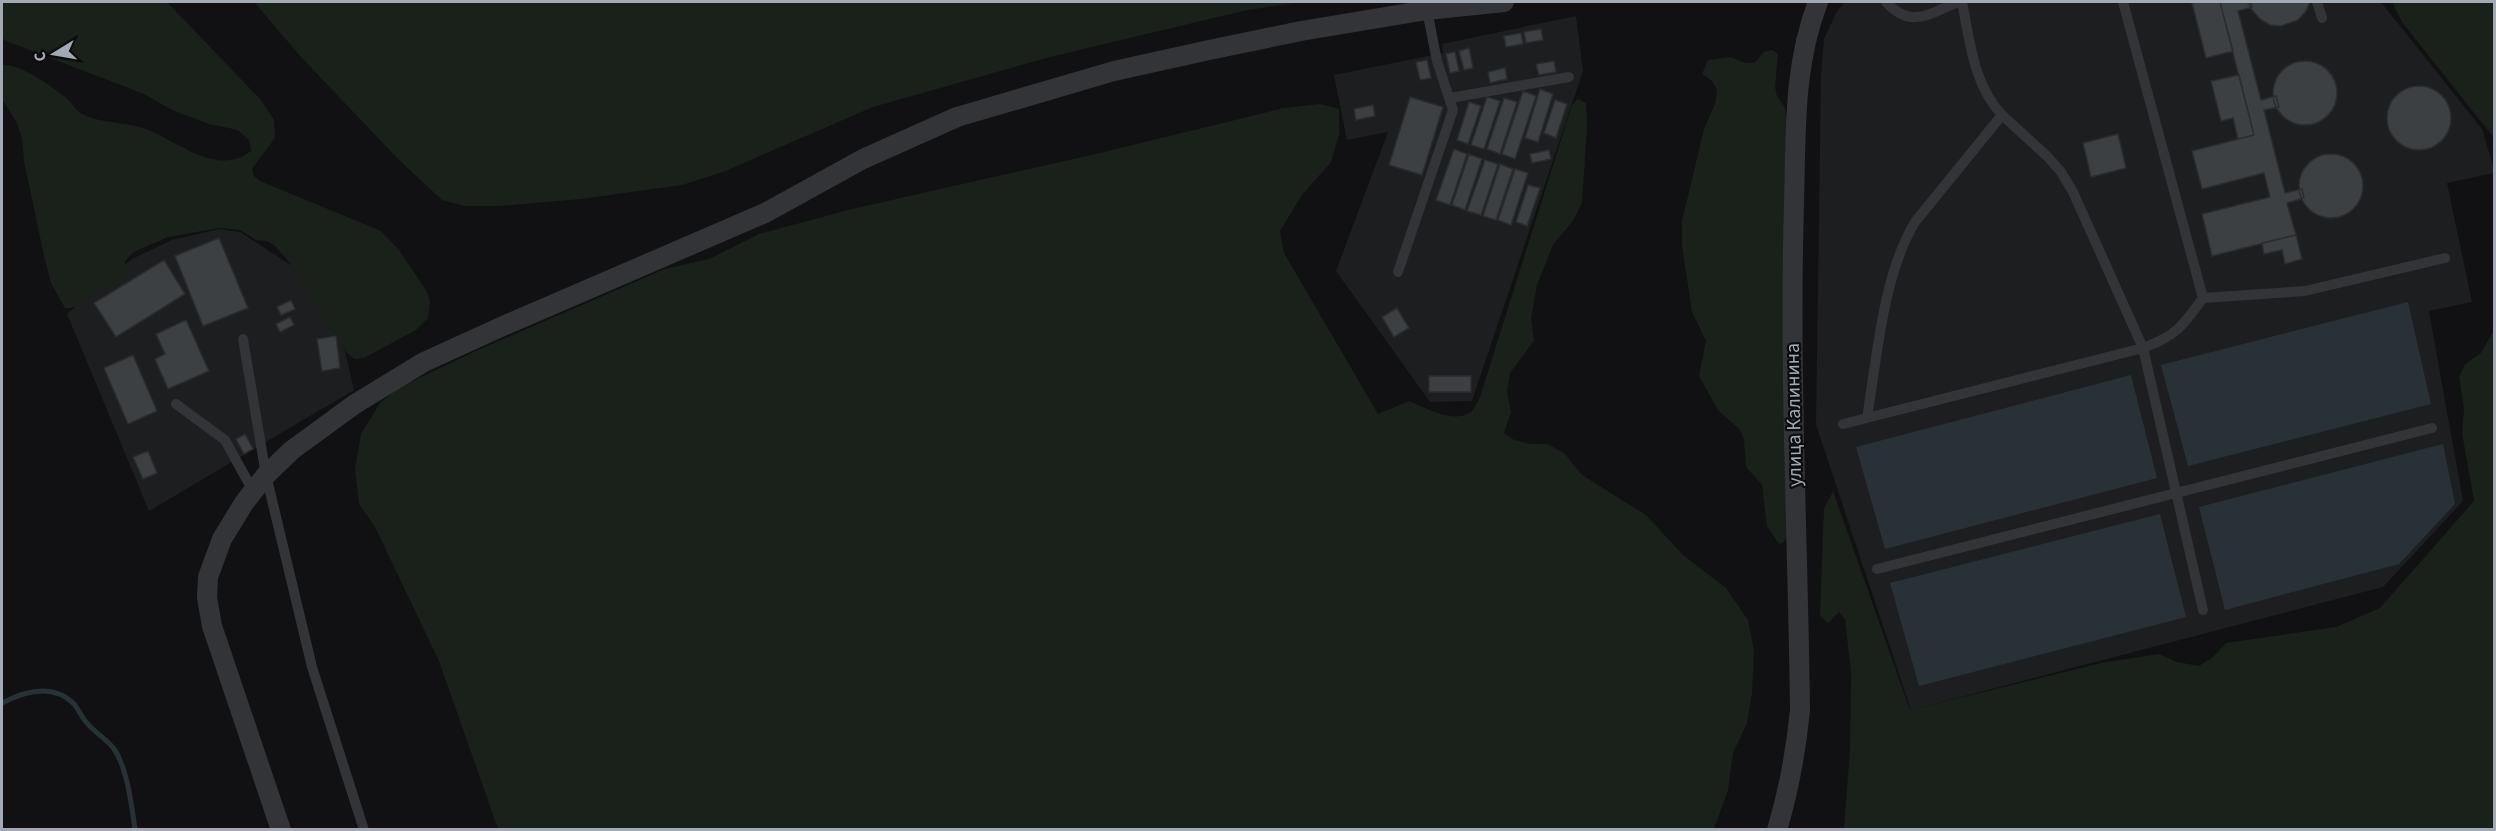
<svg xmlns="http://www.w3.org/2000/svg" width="2496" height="831" viewBox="0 0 2496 831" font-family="'Source Sans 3',sans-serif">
  <rect width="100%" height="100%" fill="#111113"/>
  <path fill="#1d1e20" d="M 1845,2 L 2381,2 L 2482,129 L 2494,169 L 2494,173 L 2447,183 L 2472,302 L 2429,311 L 2463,501 L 2383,587 L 1911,710 L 1816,425 L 1821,76 L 1824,39 L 1837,11 Z
    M 1576,16 L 1583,71 L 1472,401 L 1430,402 L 1336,271 L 1388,132 L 1347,140 L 1334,75 L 1443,53 L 1442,44 Z
    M 219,229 L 240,232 L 297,269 L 343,342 L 354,390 L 149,511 L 67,314 L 132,259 L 172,240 Z"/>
  <path fill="#19211a" d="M 2,2 L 167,2 L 261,100 L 274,120 L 275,138 L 252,169 L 254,176 L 260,181 L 381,231 L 399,250 L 426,290 L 430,301 L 428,318 L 416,330 L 364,358 L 355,359 C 342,352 342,339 331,330 L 290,263 L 275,246 L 267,241 L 256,240 L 240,230 L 220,228 L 168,237 L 134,252 L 125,261 L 125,279 C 115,291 110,283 99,289 C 86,296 82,309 65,308 L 51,283 L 44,256 L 24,161 L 22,138 L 17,123 L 2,99 L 2,65 C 19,63 52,86 66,98 C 72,102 75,110 82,114 C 100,123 121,122 140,127 C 174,137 215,179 251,151 L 249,140 L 238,130 L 209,124 L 172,110 L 144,94 L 6,41 L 2,38 Z
    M 254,2 L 1299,2 L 1243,11 L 1050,57 L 873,107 L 723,172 L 682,185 L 581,199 L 499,206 L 465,206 L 442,200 L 398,159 L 301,57 Z
    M 2392,2 L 2494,2 L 2494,138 L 2402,22 Z
    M 1772,50 L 1778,54 L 1775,87 L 1777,96 L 1785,108 L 1788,127 L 1783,282 L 1787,536 L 1783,543 L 1779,544 L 1767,526 L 1762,485 L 1746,467 L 1744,440 L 1740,430 L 1718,410 L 1699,376 L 1706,341 L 1692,312 L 1682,245 L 1682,221 L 1704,129 L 1715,104 L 1717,90 L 1712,81 L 1702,74 L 1708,60 L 1731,57 L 1745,63 L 1754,63 L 1764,52 Z
    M 1578,99 L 1586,103 L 1587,126 L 1582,203 L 1573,221 L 1553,245 L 1537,285 L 1531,319 L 1534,341 L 1510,373 L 1507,392 L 1511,412 L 1504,433 L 1512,439 L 1529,444 L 1548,444 L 1565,454 L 1582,475 L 1646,515 L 1683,555 L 1726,588 L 1748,620 L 1754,651 L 1752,693 L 1747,723 L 1733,753 L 1728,790 L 1714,829 L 498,829 L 439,661 L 375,527 L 359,504 L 355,469 L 361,434 L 380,403 L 398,388 L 478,350 L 665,269 L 709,259 L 759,234 L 852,209 L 1104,152 L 1284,108 L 1320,104 L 1339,109 L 1339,135 L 1331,162 L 1302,195 L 1280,231 L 1284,253 L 1378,414 L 1409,401 C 1426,408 1457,426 1473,410 C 1476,406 1478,400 1480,397 L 1572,105 Z
    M 2494,330 L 2494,829 L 1844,829 L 1850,749 L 1851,672 L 1845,619 L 1839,612 L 1828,623 L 1820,616 L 1824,509 L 1833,491 L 1910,710 L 2101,663 L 2159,654 L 2177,662 L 2199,666 L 2213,657 L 2226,643 L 2336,627 L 2380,608 L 2474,501 L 2462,433 L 2464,409 L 2459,377 L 2465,364 L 2481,353 Z"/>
  <path fill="#283236" d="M 2408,302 L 2431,404 L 2188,466 L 2161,365 Z
    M 2131,375 L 2157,478 L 1885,549 L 1856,447 Z
    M 2443,444 L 2455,504 L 2399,564 L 2225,610 L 2199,507 Z
    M 2160,514 L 2186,617 L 1919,686 L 1890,583 Z"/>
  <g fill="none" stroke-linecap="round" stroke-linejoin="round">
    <path stroke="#283236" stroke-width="5" d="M 2,703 C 25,691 53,683 74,704 C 79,710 82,718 87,723 C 95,733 107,739 114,749 C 127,767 132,807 135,830"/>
  </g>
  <path fill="#3d4043" stroke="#2b2c2f" stroke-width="1.5" d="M 2198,2 L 2220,2 L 2233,51 L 2206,58 L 2192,3 Z
    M 2220,2 L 2251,2 L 2252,7 L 2238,11 L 2261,100 L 2276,96 L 2279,107 L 2264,110 L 2285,193 L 2302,189 L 2304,198 L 2287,203 L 2296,235 L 2212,256 L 2202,214 L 2270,197 L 2264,173 L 2202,189 L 2192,151 L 2254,135 Z
    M 2248,2 L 2310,2 L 2306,11 L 2298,20 L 2281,26 L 2270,25 L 2260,19 L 2252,10 Z
    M 1541,29 L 1543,40 L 1526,43 L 1524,32 Z
    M 1521,33 L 1523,44 L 1506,47 L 1504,36 Z
    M 1469,48 L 1473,68 L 1464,70 L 1459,51 Z
    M 1455,52 L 1459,71 L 1450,73 L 1446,54 Z
    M 1427,60 L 1431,78 L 1420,80 L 1416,62 Z
    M 1554,61 L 1556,72 L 1539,75 L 1536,64 Z
    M2273 93a32 32 0 1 1 64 0a32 32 0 1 1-64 0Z
    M 1505,68 L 1507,79 L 1490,83 L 1488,72 Z
    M 2239,75 L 2254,135 L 2238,139 L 2233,118 L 2221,121 L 2211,81 Z
    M2387 118a32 32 0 1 1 64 0a32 32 0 1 1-64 0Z
    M 1540,89 L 1553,94 L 1538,142 L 1525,138 Z
    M 1523,91 L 1536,96 L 1515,159 L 1502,154 Z
    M 1410,97 L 1443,107 L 1422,175 L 1389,165 Z
    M 1487,97 L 1500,101 L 1484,149 L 1471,145 Z
    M 1504,98 L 1517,102 L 1500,154 L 1487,149 Z
    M 1555,100 L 1567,104 L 1556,138 L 1544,133 Z
    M 1469,102 L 1481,106 L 1468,144 L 1457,140 Z
    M 1373,105 L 1375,116 L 1356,120 L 1354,109 Z
    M 2118,134 L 2126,168 L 2091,177 L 2083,143 Z
    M 1454,149 L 1467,154 L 1450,205 L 1436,200 Z
    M 1549,150 L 1551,159 L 1532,163 L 1530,154 Z
    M 1469,154 L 1482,159 L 1465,210 L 1452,205 Z
    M2299 186a32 32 0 1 1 64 0a32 32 0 1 1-64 0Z
    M 1485,160 L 1498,164 L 1481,215 L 1467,211 Z
    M 1500,164 L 1513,169 L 1496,220 L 1483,216 Z
    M 1515,169 L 1528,173 L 1511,225 L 1498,220 Z
    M 1528,185 L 1540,188 L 1527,226 L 1516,222 Z
    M 2296,235 L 2302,259 L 2285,264 L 2282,250 L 2264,254 L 2262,243 Z
    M 219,238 L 248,308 L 203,326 L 175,256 Z
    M 164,260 L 185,294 L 116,337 L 94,303 Z
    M 291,300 L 295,309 L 281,315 L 277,307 Z
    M 1397,308 L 1409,328 L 1394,337 L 1382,317 Z
    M 290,317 L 294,325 L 280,332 L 276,324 Z
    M 186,320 L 209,371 L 168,389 L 155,359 L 165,354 L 156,334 Z
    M 336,336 L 340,368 L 322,371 L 317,339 Z
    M 133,355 L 157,411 L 128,424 L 104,368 Z
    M 1429,376 L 1471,376 L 1471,392 L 1429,392 Z
    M 245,434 L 253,449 L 244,454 L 236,439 Z
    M 148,451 L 157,473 L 143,479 L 133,457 Z"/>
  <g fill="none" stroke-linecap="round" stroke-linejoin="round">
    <path stroke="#323438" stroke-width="10" d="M 1886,2 C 1911,29 1929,14 1958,2
      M 2123,2 L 2203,298 C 2182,327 2176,336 2143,348 L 2203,610
      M 2317,2 L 2322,18
      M 1450,98 L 1569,77
      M 1398,272 L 1453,110 L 1437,61 L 1427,10
      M 2203,298 L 2305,291 L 2445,258
      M 243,339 L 266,475 L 312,667 L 364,830
      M 176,404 L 225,440 L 253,491
      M 1867,418 C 1877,357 1883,275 1915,222 L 2002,115 C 1973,84 1970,41 1962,2
      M 1843,424 L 2143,348 L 2073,192 L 2061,172 L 2048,157 L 2002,115
      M 1877,569 L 2432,428"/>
    <path stroke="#323438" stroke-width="20" d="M 281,830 L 212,626 L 207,598 L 208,577 L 222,539 L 244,503 L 266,475 L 292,450 L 355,404 L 424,362 L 503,326 L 765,213 L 863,159 L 957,117 L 1114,71 L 1209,50 L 1301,31 L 1427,10 L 1504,2
      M 1777,830 C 1789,790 1796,751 1800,710 C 1798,541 1789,372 1794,203 C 1796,134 1793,66 1818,2"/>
  </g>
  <g text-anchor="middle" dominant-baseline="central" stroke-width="4.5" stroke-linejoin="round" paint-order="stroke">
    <g font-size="20" fill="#a2aab4" stroke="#0c0c0e">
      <text transform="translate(1794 415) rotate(-91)">улица Калинина</text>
    </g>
  </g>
  <rect width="2496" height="831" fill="none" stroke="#a2aab4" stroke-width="6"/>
  <g transform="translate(54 54) rotate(259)" stroke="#0c0c0e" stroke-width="4.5" paint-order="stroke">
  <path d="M0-4.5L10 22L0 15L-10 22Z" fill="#a2aab4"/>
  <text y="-9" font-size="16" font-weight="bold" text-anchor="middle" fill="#a2aab4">С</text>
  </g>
</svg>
